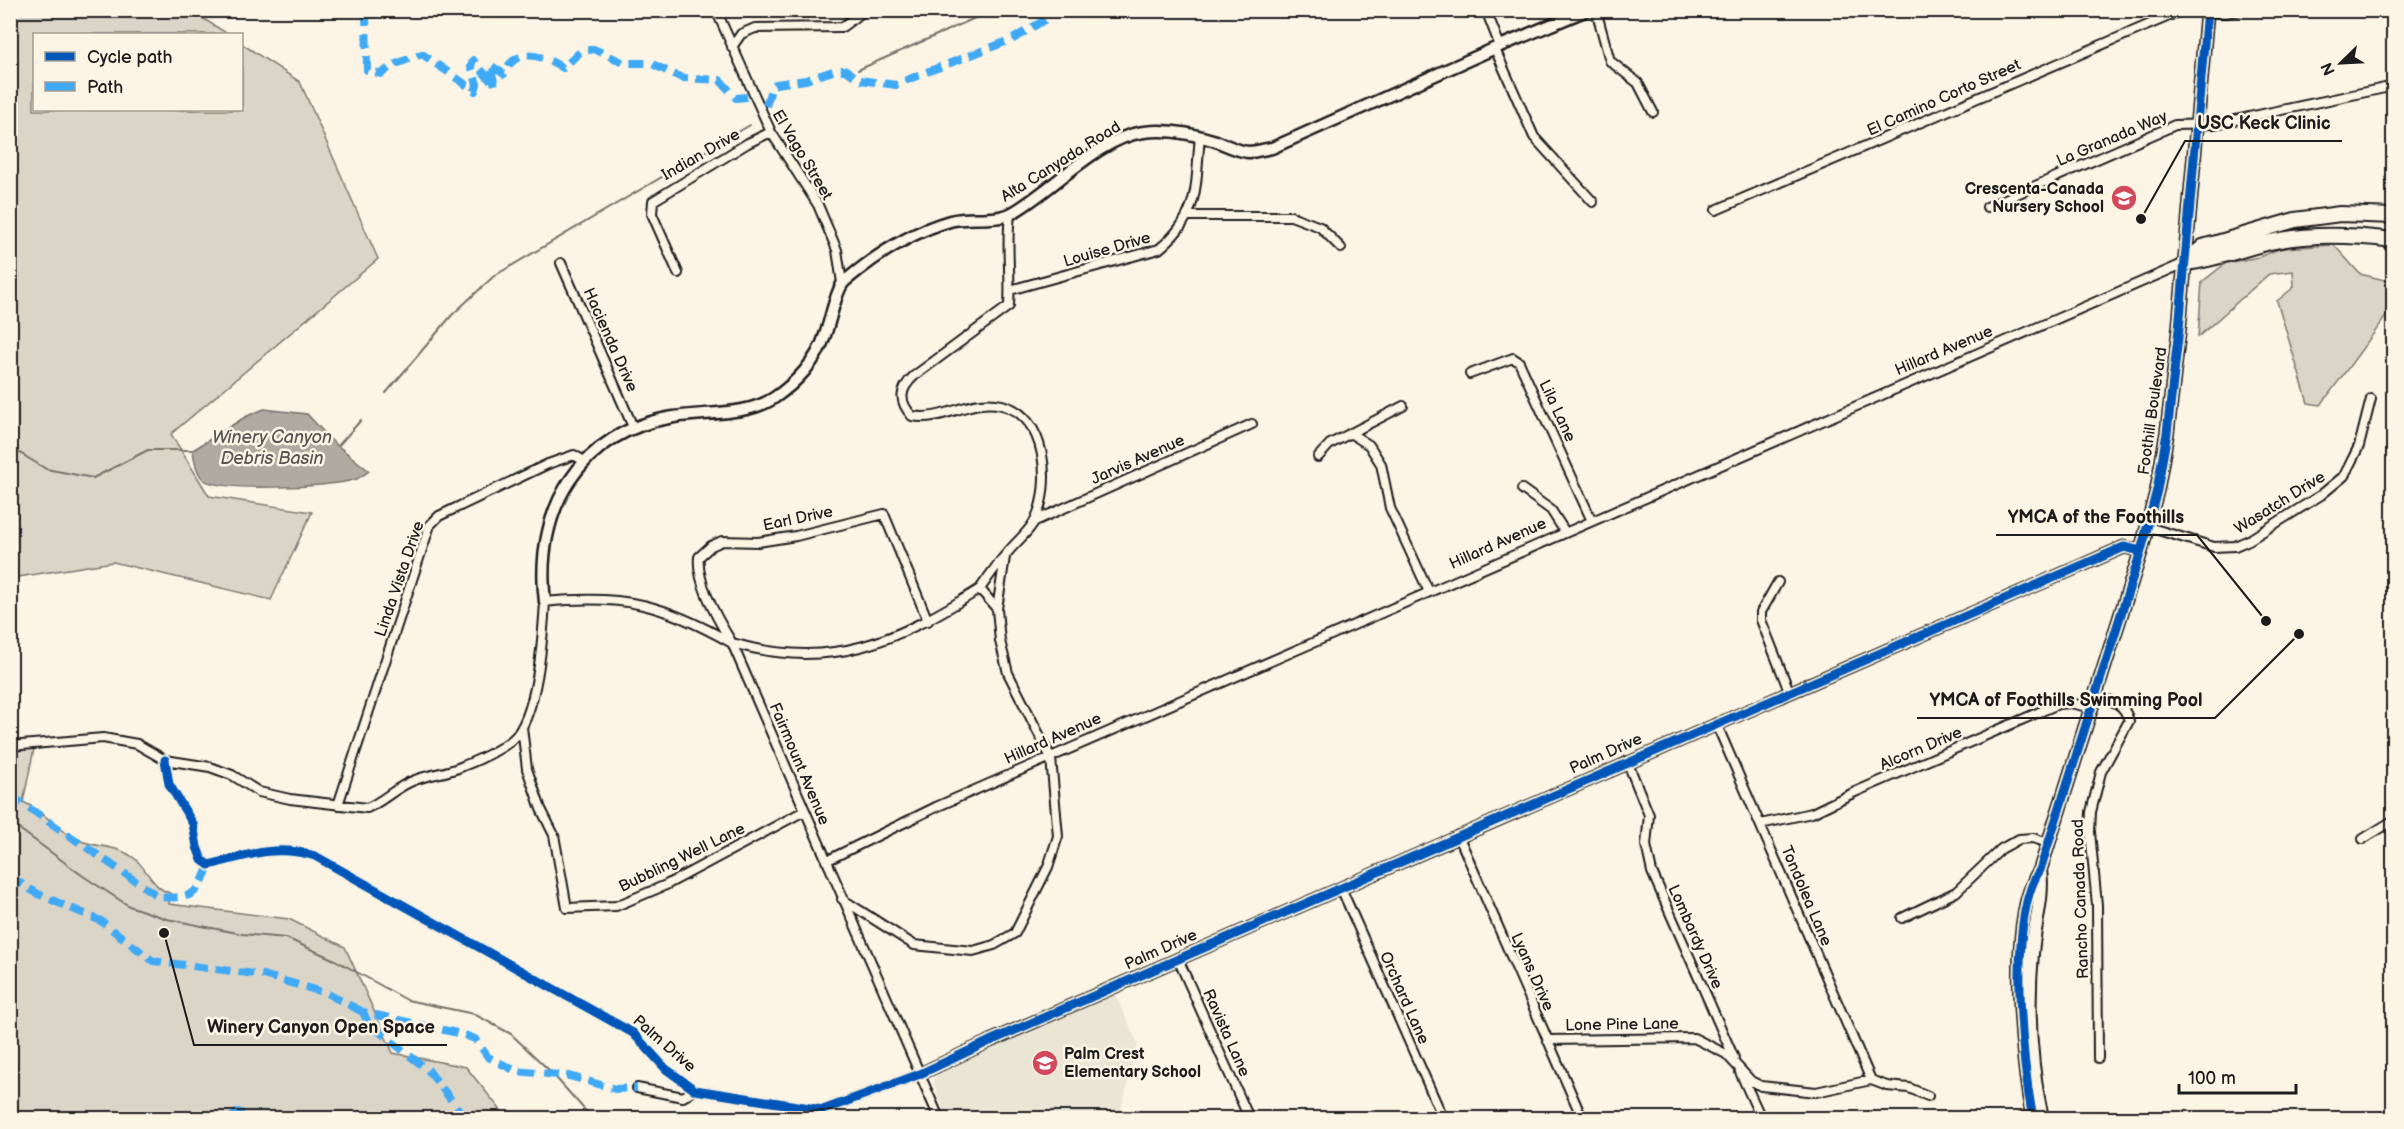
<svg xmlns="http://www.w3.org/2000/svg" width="2404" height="1129" viewBox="0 0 2404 1129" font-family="'Balsamiq Sans',sans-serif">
  <rect width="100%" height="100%" fill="#fcf5e5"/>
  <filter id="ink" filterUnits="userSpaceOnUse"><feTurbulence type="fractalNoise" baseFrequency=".0167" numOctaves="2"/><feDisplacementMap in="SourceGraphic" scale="12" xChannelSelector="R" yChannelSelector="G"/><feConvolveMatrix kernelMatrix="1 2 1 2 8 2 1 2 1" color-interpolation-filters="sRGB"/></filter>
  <g filter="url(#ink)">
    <path fill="#ebe5d6" d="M 1115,994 L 1138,1044 L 1119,1118 L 946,1118 L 933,1081 L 940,1070 Z"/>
    <path fill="#dbd5c8" stroke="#7c7872" stroke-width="1.5" d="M 11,10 L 191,11 L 228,34 L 34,34 L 34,110 L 242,110 L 242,44 L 300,82 L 378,259 L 171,434 L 209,496 L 312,512 L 271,600 L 113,562 L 11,578 Z
      M 2334,245 L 2360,274 L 2393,282 L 2393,307 L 2321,405 L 2308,403 L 2277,301 L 2294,287 L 2293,271 L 2269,274 L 2198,337 L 2202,282 L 2226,263 L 2259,257 L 2281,248 Z
      M 10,749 L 34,749 L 23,802 C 45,811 59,833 81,841 C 99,848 117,845 134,858 C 147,868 153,889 170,893 L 169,904 L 289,919 L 345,947 L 393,1053 L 466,1067 L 507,1118 L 11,1118 Z"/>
    <path fill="#b0aba1" stroke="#75726c" stroke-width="1.5" d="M 264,409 L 307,414 L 332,441 L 369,471 C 364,474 359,479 353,480 C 331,487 221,492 204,480 C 196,474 194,459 193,450 L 245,417 Z"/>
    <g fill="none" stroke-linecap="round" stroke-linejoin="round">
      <path stroke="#75726c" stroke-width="2" d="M 858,70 L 993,10
        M 386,393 L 452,315 L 494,276 L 750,125
        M 338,446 L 361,420
        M 10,447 L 46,469 L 93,478 L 148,450 L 193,450
        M 10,822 L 83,876 L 129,906 L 167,919 L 242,934 L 286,938 L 335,960 L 407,1000 L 474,1014 L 511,1034 L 550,1071 L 592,1118"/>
      <g stroke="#1c1c1c" stroke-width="12">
        <path id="street" d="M 716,10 L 771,132 L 818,205 L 837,250 L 842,283
          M 1486,10 L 1500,46
          M 1596,10 L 1610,61 L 1638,83 L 1653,112
          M 2204,11 L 2225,13 L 2241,10
          M 732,47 L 741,34 L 755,28 L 842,27 L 865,10
          M 1495,49 L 1534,137 L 1593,202
          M 1987,207 L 2175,125 L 2216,124 L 2394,86
          M 1716,210 L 2183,10
          M 1190,216 L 1291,216 L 1320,227 L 1341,248
          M 561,263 L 633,427
          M 678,273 L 652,214 L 653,201 L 748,143 L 771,132
          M 1010,290 L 1159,249 C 1201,215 1195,185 1200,136
          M 1470,374 L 1513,358 L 1519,362 L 1592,521
          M 1350,433 L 1369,445 L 1381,464 L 1390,508 L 1429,592
          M 1318,457 L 1330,444 L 1403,406
          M 1522,489 L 1551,510 L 1565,532
          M 1035,521 L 1252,424
          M 2148,527 L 2214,547 L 2235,546 L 2249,540 L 2321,495 L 2344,476 L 2359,446 L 2371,399
          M 1778,582 L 1761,612 L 1761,620 L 1789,691
          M 997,609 L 1005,557
          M 928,621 L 884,514 L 796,536 L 758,542 L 722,541 L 711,546 L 699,557 C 696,582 719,622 732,643 C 832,672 897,641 980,589
          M 2095,696 C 2112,701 2124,702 2129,721 L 2101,772 L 2091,812 L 2090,832 L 2097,905 L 2098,1058
          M 1716,723 L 1871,1080
          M 522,727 L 527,769 L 541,809 L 554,835 L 567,908 L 616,906 L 666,885 L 804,811
          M 10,746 L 103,738 L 137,744 L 165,760 L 210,767 L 232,775 L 259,792 L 290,799 L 367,808 C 384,801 397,786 415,780 C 431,774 448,773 463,766 C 479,760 499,750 512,740 C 538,718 543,634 545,602 C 624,594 663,604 732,643 L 939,1118
          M 165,760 L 169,784 L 193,824 L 197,847 L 202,860 L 209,865 C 248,855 275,844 315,856 L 633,1033 L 666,1069 L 695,1090 L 823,1110 L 920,1074
          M 1627,761 L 1649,815 L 1646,845 L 1652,872 L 1734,1058
          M 338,805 L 430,525 L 439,516 L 548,464 L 574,455 L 584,461
          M 1760,824 L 1812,813 L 1855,792 L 2058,704 L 2071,703 L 2091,708
          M 1458,835 L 1582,1118
          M 2363,839 L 2394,820
          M 826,861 L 936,807 L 2185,263
          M 1341,888 L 1443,1118
          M 842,899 L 914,945 L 973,951 L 994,945 L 1015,933 L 1048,867 L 1058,836 L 1051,758 L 1008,673 L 1000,641 L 997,609 L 980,589 C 989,576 998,563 1008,552 C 1016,542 1030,531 1035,520 C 1052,485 1047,416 1002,405 C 970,397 944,422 912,416 C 898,401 900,389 914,376 L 1009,306 C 1011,273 1006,247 1010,215
          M 1902,918 L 1956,892 L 2001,849 L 2019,839 L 2033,838 L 2048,843
          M 1178,959 L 1249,1118
          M 1547,1040 L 1694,1038 L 1726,1054 L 1751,1081 L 1761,1086 L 1816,1092 L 1871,1080 L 1887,1086 L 1909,1088 L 1928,1096
          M 1740,1072 L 1761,1118
          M 637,1088 L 683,1097 L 695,1090
          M 2022,1118 L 2037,1115
          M 2138,1118 L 2138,1117"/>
      </g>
      <g stroke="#1c1c1c" stroke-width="15">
        <path id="secondary" d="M 545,602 C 534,511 578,432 674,417 C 705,412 747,416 774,398 C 796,383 817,361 825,335 C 830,323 836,288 845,281 C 876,255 911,232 950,221 C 969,216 995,222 1012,213 C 1052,191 1099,137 1144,132 C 1167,129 1194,134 1216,141 C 1226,145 1238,151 1248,152 C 1256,152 1265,149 1272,148 L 1500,46 L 1587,10
          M 920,1074 L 990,1041 L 2124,547 L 2141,551"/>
      </g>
      <g stroke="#1c1c1c" stroke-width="16">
        <path id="primary" d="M 2040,870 C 2044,898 2034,925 2032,953 C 2027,1007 2030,1065 2042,1118
          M 2033,1118 C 2022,1063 2007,917 2040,870 L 2141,551 L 2157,490 L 2167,433 L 2179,329 L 2207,10"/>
      </g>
      <g stroke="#1c1c1c" stroke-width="18">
        <path id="highway" d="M 2185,263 L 2203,247 L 2295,220 L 2340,214 L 2394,216
          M 2185,263 C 2214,260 2241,249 2270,242 C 2311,233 2352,235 2394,240"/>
      </g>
      <use href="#street" stroke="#fcf5e5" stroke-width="8"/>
      <use href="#secondary" stroke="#fcf5e5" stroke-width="10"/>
      <use href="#primary" stroke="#fcf5e5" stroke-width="12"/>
      <use href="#highway" stroke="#fcf5e5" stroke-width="14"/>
      <path stroke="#3fa9f5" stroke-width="8" stroke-dasharray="15 8" stroke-linecap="butt" d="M 366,10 L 367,70 L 381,74 L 393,65 L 422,54 L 475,91 L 477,84 L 471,66 L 473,60 L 495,86 L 490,65 L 504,74 C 515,46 543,55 563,68 L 580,52 L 594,49 L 624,63 L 650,63 L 682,78 L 720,80 L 736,98 L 747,97
        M 766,106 L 772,86 L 776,84 L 806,80 L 836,70 L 846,70 L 860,80 L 896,85 L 919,75 L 1013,39 L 1061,10
        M 10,795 L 159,897 C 193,899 197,896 209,865
        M 10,877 L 38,894 L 101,921 L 153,961 L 263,975 L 326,993 L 363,1012
        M 231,1118 L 238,1112 L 252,1118
        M 465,1118 L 428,1070 L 368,1023 L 363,1012 L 462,1034 L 475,1039 L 488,1057 L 516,1071 L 569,1076 L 615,1089 L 637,1088"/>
      <g stroke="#fcf5e5" stroke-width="13">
        <path id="cycleway" d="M 165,760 L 169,784 L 193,824 L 197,847 L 202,860 L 209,865 C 248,855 275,844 315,856 L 633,1033 L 666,1069 L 695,1090 L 823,1110 L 920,1074 L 990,1041 L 2124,547 L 2141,551
          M 2033,1118 C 2022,1063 2007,917 2040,870 L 2141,551 L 2157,490 L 2167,433 L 2179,329 L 2207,10"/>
      </g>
      <use href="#cycleway" stroke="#0057b8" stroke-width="9"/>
    </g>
  </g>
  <defs>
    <g id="school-disc" transform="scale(1.35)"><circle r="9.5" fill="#d1495b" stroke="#fcf5e5"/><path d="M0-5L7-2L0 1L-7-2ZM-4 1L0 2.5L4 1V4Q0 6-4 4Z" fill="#fff"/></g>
  </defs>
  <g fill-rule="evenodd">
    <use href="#school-disc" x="2124" y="198"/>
    <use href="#school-disc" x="1045" y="1063"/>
  </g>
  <g text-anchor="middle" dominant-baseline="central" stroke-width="5" stroke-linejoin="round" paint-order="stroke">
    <g font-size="16" fill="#1c1c1c" stroke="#fcf5e5">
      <text transform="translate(1944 98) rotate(-24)">El Camino Corto Street</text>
      <text transform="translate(2112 139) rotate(-23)">La Granada Way</text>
      <text transform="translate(701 155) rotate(-30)">Indian Drive</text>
      <text transform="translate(802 155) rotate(59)">El Vago Street</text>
      <text transform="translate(1061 162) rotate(-32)">Alta Canyada Road</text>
      <text transform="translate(1107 250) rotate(-16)">Louise Drive</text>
      <text transform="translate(610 340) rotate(66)">Hacienda Drive</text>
      <text transform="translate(1944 351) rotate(-23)">Hillard Avenue</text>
      <text transform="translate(1557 411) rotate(65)">Lila Lane</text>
      <text transform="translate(2153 411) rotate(-82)">Foothill Boulevard</text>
      <text transform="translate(1138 460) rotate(-24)">Jarvis Avenue</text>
      <text transform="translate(2280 503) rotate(-32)">Wasatch Drive</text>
      <text transform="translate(798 519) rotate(-12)">Earl Drive</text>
      <text transform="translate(1498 544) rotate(-24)">Hillard Avenue</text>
      <text transform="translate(400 579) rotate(-71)">Linda Vista Drive</text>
      <text transform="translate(1053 739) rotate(-24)">Hillard Avenue</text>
      <text transform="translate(1921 749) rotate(-23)">Alcorn Drive</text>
      <text transform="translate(1606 754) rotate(-24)">Palm Drive</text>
      <text transform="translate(799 764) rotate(67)">Fairmount Avenue</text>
      <text transform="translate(682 858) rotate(-26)">Bubbling Well Lane</text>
      <text transform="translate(1806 896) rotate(67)">Tondolea Lane</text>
      <text transform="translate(2081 899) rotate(-92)">Rancho Canada Road</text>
      <text transform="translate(1695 937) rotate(66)">Lombardy Drive</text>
      <text transform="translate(1161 950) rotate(-24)">Palm Drive</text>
      <text transform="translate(1532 972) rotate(66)">Lyans Drive</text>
      <text transform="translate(1404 998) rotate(66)">Orchard Lane</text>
      <text transform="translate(1622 1025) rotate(-1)">Lone Pine Lane</text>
      <text transform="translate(1226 1033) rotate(66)">Ravista Lane</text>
      <text transform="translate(664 1044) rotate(41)">Palm Drive</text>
    </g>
    <g font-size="16" font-weight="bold" fill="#1c1c1c" stroke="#fcf5e5" text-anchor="end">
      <text x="2104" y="189">Crescenta-Canada<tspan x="2104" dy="18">Nursery School</tspan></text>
      <text x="1064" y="1054" text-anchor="start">Palm Crest<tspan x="1064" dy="18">Elementary School</tspan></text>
    </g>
    <g font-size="18" font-style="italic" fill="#575551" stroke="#fcf5e5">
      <text x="272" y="437">Winery Canyon<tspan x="272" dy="21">Debris Basin</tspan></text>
    </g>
  </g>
  <path fill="none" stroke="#1c1c1c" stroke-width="2" d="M2141 219L2185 141H2342M2266 621L2197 535H1996M2299 634L2215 718H1917M164 933L194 1045H447"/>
  <g fill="#1c1c1c" stroke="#fcf5e5" stroke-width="2">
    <circle cx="2141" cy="219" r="6"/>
    <circle cx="2266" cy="621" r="6"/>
    <circle cx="2299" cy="634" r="6"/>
    <circle cx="164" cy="933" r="6"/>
  </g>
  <g font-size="18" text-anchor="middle" font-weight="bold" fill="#1c1c1c" stroke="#fcf5e5" stroke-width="5" stroke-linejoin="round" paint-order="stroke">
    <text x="2264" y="129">USC Keck Clinic</text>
    <text x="2096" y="523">YMCA of the Foothills</text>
    <text x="2066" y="706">YMCA of Foothills Swimming Pool</text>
    <text x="321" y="1033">Winery Canyon Open Space</text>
  </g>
  <rect width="2404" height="1129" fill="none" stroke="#fcf5e5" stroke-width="36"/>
  <rect x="18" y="18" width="2368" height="1093" fill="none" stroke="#1c1c1c" stroke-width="2" filter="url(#ink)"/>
  <rect x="33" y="33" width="210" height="78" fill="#fcf5e5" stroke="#a29e95" stroke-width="1.5"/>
  <rect x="45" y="52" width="30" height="9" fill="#0057b8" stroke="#a29e95" stroke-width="1.5"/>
  <text x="87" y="63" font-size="18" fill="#1c1c1c">Cycle path</text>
  <rect x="45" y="82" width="30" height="9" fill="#3fa9f5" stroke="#a29e95" stroke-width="1.5"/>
  <text x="87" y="93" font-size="18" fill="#1c1c1c">Path</text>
  <g transform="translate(2341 63) rotate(246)" stroke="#fcf5e5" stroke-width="4.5" paint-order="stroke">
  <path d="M0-4.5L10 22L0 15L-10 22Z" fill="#1c1c1c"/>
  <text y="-9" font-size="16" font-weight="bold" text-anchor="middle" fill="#1c1c1c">N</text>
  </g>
  <path d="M2179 1084v9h117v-9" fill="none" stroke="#1c1c1c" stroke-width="3"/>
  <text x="2188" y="1084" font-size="18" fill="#1c1c1c" stroke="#fcf5e5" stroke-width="4.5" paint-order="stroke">100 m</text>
</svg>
